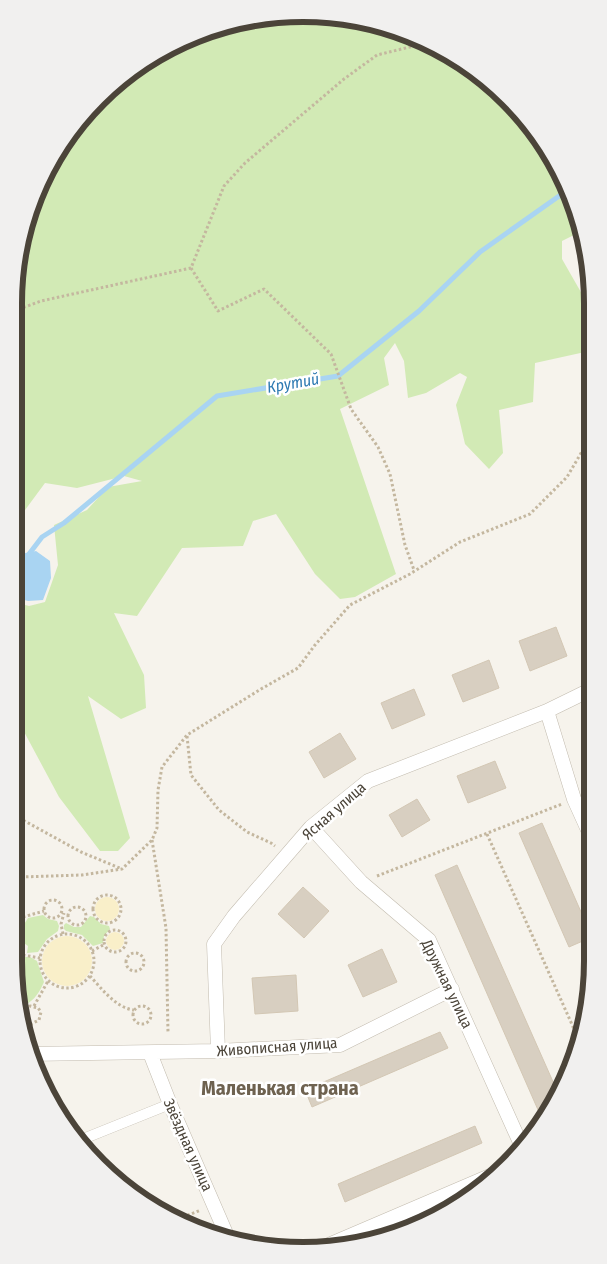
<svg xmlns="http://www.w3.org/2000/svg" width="607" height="1264" viewBox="0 0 607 1264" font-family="'Fira Sans Condensed',sans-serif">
  <rect width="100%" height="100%" fill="#f6f3ec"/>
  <path fill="#d2eab5" d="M 304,14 L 415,36 L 480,74 L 533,127 L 571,192 L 582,231 L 562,241 L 562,259 L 586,301 L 585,352 L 535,363 L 533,402 L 499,410 L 503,453 L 489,469 L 465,444 L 456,405 L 467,377 L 460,373 L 426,393 L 408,398 L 404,361 L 395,343 L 384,358 L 389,385 L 340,409 L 396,574 L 355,597 L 340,599 L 315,574 L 276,514 L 253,521 L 243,546 L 182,548 L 137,616 L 114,613 L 144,675 L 146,708 L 121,719 L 88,696 L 130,838 L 118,851 L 100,851 L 59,797 L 14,713 L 14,602 L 29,606 L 45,602 L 58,565 L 54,525 L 87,510 L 108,487 L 142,481 L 124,476 L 77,488 L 45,483 L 14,525 L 14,303 L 36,192 L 99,98 L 193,36 Z
    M 43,915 L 48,919 L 57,921 L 59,926 L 58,931 L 47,939 L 38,952 L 27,953 L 28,946 L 17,938 L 17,931 L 23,926 L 28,918 Z
    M 90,916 L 94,917 L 101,924 L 109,926 L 110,929 L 104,936 L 103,943 L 93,946 L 82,935 L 66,931 L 64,929 L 64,925 L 66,923 L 74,927 L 81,927 Z
    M 25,957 L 30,957 L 37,961 L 44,982 C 40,991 35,1000 25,1005 L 20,1001 L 14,963 Z"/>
  <path fill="#f9efc9" d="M95 909a12 12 0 1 1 24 0a12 12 0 1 1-24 0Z
    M106 941a9 9 0 1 1 18 0a9 9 0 1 1-18 0Z
    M42 961a25 25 0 1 1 50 0a25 25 0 1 1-50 0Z"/>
  <path fill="#a9d4f2" d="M 36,551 L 50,561 L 51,578 L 43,600 L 28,601 L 14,597 L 14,553 L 20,554 Z"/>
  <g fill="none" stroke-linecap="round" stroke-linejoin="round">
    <path stroke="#a9d4f2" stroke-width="5" d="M 26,558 L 42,537 L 64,523 L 217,396 L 338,376 L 419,311 L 480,252 L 569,189"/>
  </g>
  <path fill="#d8cfc1" stroke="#d3c7b4" d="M 556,627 L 567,656 L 530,671 L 519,641 Z
    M 489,660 L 499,688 L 463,702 L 452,675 Z
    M 414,689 L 425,715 L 392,729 L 381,703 Z
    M 340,733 L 356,759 L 324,778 L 309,752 Z
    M 495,761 L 506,788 L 468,803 L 457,776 Z
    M 417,799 L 430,820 L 402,837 L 389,815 Z
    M 542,823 L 592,937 L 569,947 L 519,833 Z
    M 457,865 L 558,1093 L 542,1119 L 435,875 Z
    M 303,887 L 329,911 L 304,938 L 278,914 Z
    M 382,949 L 397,982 L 363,997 L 348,965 Z
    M 296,975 L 298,1011 L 255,1014 L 252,978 Z
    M 440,1032 L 448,1048 L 312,1107 L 305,1090 Z
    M 475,1126 L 482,1143 L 345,1202 L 338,1184 Z"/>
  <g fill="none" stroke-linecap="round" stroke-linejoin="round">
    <g stroke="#c2bbae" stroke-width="11">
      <path id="pedestrian" d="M 78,1141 L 170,1104"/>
    </g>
    <g stroke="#c2bbae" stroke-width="15">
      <path id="minor" d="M 547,711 L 574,799 L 593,841
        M 311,827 L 361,882 L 429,940 L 523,1149
        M 218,1051 L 214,944 L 234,916 L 311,827 L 368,781 L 547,711 L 592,689
        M 150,1053 L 170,1104 L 228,1238
        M 29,1054 L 218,1051 L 340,1045 L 452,989
        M 324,1247 L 490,1176"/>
    </g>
    <path stroke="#c4b79f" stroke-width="3" stroke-dasharray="2.5 2.5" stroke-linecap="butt" d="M 191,268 L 218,311 L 264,289 L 331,354 L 351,409 L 378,447 L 390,474 L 405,545 L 414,570
      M 14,311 L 41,301 L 191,268 L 224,186 L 245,163 L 344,79 L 377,55 L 422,44 L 430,45
      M 187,736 L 191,775 L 219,810 L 247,832 L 271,843 L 275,846
      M 14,817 L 21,819 L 81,852 L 122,869
      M 487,834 L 578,1038
      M 152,840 L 166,928 L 168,1033
      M 377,876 L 562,804
      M 21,877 L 82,875 L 122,869 L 152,840 L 157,828 L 158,790 L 162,767 L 187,735 L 261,689 L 298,668 L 315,645 L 350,605 L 410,574 L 460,542 L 530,514 L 567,477 L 587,443 L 591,432
      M93 909a14 14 0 1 1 28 0a14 14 0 1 1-28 0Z
      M44 909a9 9 0 1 1 18 0a9 9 0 1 1-18 0Z
      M68 916a9 9 0 1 1 18 0a9 9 0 1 1-18 0Z
      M 23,917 L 44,911
      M 14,928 L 18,928 L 23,921 L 21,912 L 14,910
      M104 941a11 11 0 1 1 22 0a11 11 0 1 1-22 0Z
      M40 961a27 27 0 1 1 54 0a27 27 0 1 1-54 0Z
      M 63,934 L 61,924 L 64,913
      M 14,943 L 20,945 L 24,951 L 21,959 L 14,961
      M 92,951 L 105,944
      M126 962a9 9 0 1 1 18 0a9 9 0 1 1-18 0Z
      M 23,955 L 40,958
      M 90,976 C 102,989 116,1008 134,1010
      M133 1015a9 9 0 1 1 18 0a9 9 0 1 1-18 0Z
      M 34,1006 L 48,981
      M 22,1013 L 24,1009 L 30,1006 L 38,1008 L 41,1012 L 39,1020 L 31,1024 L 24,1019
      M 31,1041 L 31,1024
      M 178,1219 L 201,1210"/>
    <use href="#pedestrian" stroke="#fff" stroke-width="10"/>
    <use href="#minor" stroke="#fff" stroke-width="14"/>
  </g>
  <g text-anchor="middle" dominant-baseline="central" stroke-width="5" stroke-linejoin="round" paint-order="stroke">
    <g font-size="15" fill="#4b4439" stroke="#fff">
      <text transform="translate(334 811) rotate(-41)">Ясная улица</text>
      <text transform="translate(447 984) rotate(64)">Дружная улица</text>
      <text transform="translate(277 1047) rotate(-4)">Живописная улица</text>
      <text transform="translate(188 1145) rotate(66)">Звёздная улица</text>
    </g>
    <g font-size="16" font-style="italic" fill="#2e7ab2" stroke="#fff">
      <text transform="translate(293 383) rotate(-10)">Крутий</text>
    </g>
    <g font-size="20" font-weight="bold" fill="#6e6250" stroke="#fff">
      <text x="280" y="1088">Маленькая страна</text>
    </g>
  </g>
  <path d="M0 0H607V1264H0ZM303 22H303A281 281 0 0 1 584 303V961A281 281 0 0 1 303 1242H303A281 281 0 0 1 22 961V303A281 281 0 0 1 303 22Z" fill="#f1f0ef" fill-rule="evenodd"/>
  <path fill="none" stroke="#4b4439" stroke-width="6" d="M303 22H303A281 281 0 0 1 584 303V961A281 281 0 0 1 303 1242H303A281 281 0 0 1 22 961V303A281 281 0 0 1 303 22Z"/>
</svg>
